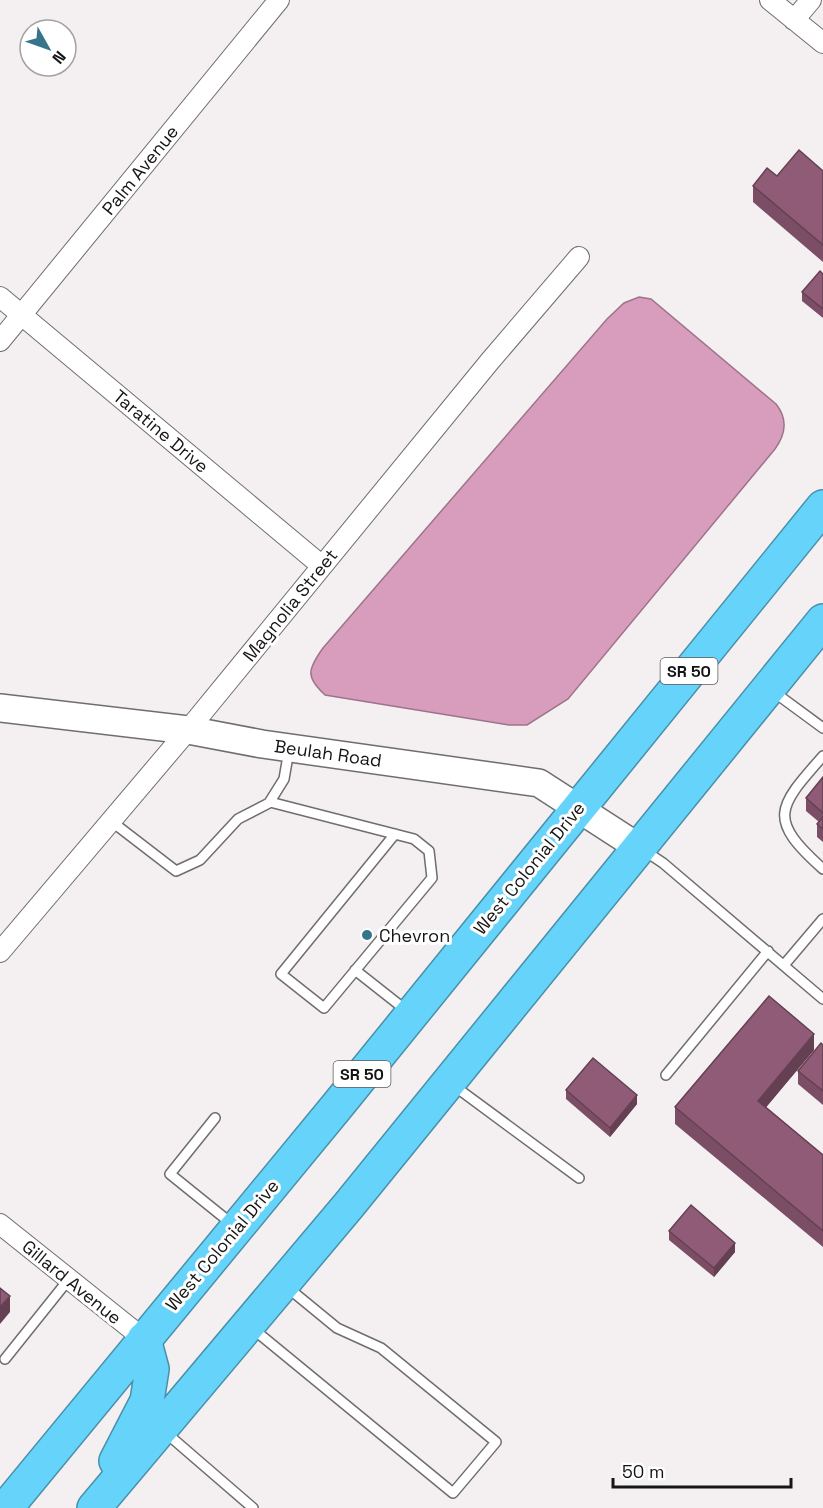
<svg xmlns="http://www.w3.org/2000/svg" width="823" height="1508" viewBox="0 0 823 1508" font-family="'Space Grotesk',sans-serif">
  <rect width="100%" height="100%" fill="#f4f0f2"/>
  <path fill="#d89dbc" stroke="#9e748a" stroke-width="1.5" d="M 639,297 L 651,299 L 776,404 C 788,419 786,434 775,449 L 568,699 L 527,725 L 509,725 L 325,695 C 305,677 308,669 323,648 L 607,319 L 624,303 Z"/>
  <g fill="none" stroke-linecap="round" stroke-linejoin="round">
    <g stroke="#706d6f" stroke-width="12">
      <path id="lane" d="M 774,692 L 823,728
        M 823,756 C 777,808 767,819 823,869
        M 270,802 L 414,839 L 429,851 L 432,878 L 324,1008 L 281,974 L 395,834
        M 111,821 L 176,871 L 200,860 L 238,819 L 269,803 L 284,779 L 289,750
        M 645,851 L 663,863 L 823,999
        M 784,965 L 823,919
        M 355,970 L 407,1011
        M 666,1075 L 768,951
        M 453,1085 L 579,1178
        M 215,1118 L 170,1174 L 232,1224
        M 252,1328 L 453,1493 L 496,1442 L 381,1348 L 337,1328 L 287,1287
        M 5,1359 L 69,1279
        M 165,1432 L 253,1508"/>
    </g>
    <g stroke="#706d6f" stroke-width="22">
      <path id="street" d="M 770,0 L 823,43
        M 794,20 L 811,0
        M 0,297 L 322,566
        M 0,341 L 279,0
        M 0,952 L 188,730 L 490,361 L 579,257
        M 0,1224 L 144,1339"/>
    </g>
    <g stroke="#706d6f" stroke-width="30">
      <path id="secondary" d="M 0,708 L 188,730 L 262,744 L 539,783 L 638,847"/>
    </g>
    <g stroke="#4990aa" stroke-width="36">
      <path id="highway" d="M 116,1461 L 147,1401 L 152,1369 L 144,1339
        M 6,1508 L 338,1105 L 823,507
        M 94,1508 L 349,1205 L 823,621"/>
    </g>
    <use href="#lane" stroke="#fff" stroke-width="9"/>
    <use href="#street" stroke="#fff" stroke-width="20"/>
    <use href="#secondary" stroke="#fff" stroke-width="27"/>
    <use href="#highway" stroke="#65d3fa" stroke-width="33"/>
  </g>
  <path fill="#7c4e66" d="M 823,171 L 823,262 L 753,202 L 753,186 L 777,176 Z
    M 823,274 L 823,318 L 802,301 L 802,292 Z
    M 823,777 L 823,842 L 817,837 L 817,824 L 819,822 L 806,811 L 806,798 Z
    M 823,1045 L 823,1105 L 798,1084 L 798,1071 Z
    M 814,1050 L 766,1107 L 823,1155 L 823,1247 L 675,1124 L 675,1107 Z
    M 566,1090 L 637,1104 L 610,1137 L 566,1099 Z
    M 669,1231 L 735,1252 L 714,1277 L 669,1240 Z"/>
  <path fill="#654053" d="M 814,1034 L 814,1050 L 758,1117 L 758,1101 Z
    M 637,1095 L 637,1104 L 610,1137 L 610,1128 Z
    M 735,1243 L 735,1252 L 714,1277 L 714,1268 Z
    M 10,1296 L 10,1312 L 0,1324 L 0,1307 Z"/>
  <path fill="#905b77" stroke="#654053" stroke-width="1.5" d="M 799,150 L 823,171 L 823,245 L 753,186 L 767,168 L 777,176 Z
    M 820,271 L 823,274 L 823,309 L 802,292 Z
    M 823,777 L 823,813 L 806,798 Z
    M 823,817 L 823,829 L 817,824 Z
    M 769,996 L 814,1034 L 758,1101 L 823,1155 L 823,1231 L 675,1107 Z
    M 821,1043 L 823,1045 L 823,1091 L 798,1071 Z
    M 593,1058 L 637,1095 L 610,1128 L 566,1090 Z
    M 691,1205 L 735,1243 L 714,1268 L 669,1231 Z
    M 0,1288 L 10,1296 L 0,1307 Z"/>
  <circle fill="#36748a" stroke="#fff" stroke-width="2" cx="367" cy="935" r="6"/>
  <g text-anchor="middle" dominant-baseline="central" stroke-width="6" stroke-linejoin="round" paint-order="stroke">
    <g fill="#fff" stroke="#5c5b5c" stroke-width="1.5">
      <rect x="660.5" y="658" width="57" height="26" rx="4.5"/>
      <rect x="333.5" y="1061" width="57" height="26" rx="4.5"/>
    </g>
    <g font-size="16" font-weight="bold" fill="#161516">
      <text x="689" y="671">SR 50</text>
      <text x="362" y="1074">SR 50</text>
    </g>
    <g font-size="18" fill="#161516" stroke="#fff">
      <text transform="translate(140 170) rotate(-51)">Palm Avenue</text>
      <text transform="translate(161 431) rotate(40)">Taratine Drive</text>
      <text transform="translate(290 605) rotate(-51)">Magnolia Street</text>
      <text transform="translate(328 753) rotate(8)">Beulah Road</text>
      <text transform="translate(529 868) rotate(-51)">West Colonial Drive</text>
      <text transform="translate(222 1245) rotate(-50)">West Colonial Drive</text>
      <text transform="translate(72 1282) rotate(39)">Gillard Avenue</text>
    </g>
    <g font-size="18" fill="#161516" stroke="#fff" text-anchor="start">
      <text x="379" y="935">Chevron</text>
    </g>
  </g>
  <g transform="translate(48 48) rotate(130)"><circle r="28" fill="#ffffff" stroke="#a2a1a2" stroke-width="1.5"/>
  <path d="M0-4.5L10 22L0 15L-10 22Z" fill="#36748a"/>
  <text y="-9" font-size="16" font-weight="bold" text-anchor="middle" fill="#161516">N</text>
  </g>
  <path d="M613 1478v9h178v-9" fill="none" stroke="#161516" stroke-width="3"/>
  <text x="622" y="1478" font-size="18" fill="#161516" stroke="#ffffff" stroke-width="4.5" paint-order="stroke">50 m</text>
</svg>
